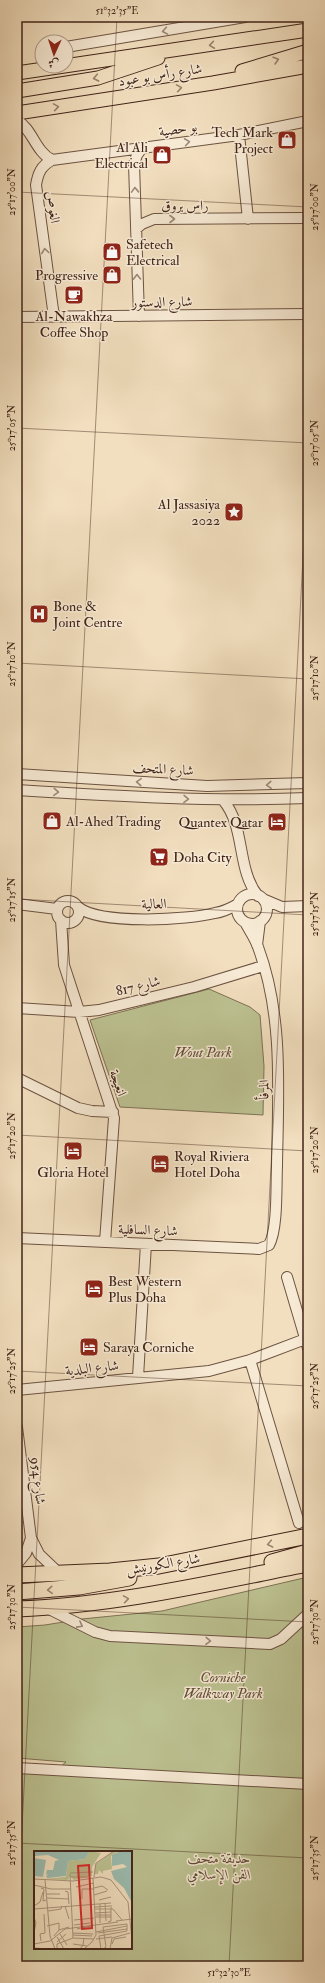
<svg xmlns="http://www.w3.org/2000/svg" width="325" height="1983" viewBox="0 0 325 1983" font-family="'IM FELL Double Pica',Amiri,serif">
  <rect width="100%" height="100%" fill="#f2dfbf"/>
  <filter id="stains"><feTurbulence type="fractalNoise" baseFrequency=".005" numOctaves="4"/><feColorMatrix values="0 0 0 0 .2 0 0 0 0 .09 0 0 0 0 .02 0 0 0 .5 -.17"/></filter>
  <radialGradient id="worn" r=".72"><stop offset=".6" stop-color="#630" stop-opacity="0"/><stop offset="1" stop-color="#630" stop-opacity=".3"/></radialGradient>
  <path fill="#bcc191" stroke="#7e7255" fill-rule="evenodd" d="M 209,989 L 250,1007 L 260,1015 L 264,1066 L 263,1115 L 120,1107 L 90,1020 Z
    M 308,1577 L 308,1966 L 17,1966 L 17,1764 L 60,1767 L 66,1762 L 17,1758 L 17,1627 L 45,1625 L 82,1619 L 162,1611 ZM 35,1852 L 131,1852 L 131,1948 L 35,1948 Z"/>
  <g fill="none" stroke-linecap="round" stroke-linejoin="round">
    <g stroke="#6d5342" stroke-width="12">
      <path id="minor" d="M 66,47 L 245,17
        M 17,120 C 33,130 35,151 52,160
        M 239,135 L 248,219
        M 136,229 L 142,224 L 154,219 L 308,218
        M 139,316 L 134,164 L 137,155 L 142,148
        M 17,317 L 308,314
        M 54,317 L 36,185 C 38,173 41,166 52,160 L 239,135 L 308,121
        M 17,774 L 207,786 L 308,783
        M 17,790 C 114,796 211,802 308,798
        M 223,800 C 246,827 236,868 258,896
        M237 909a15 15 0 1 1 30 0a15 15 0 1 1-30 0Z
        M 263,899 L 282,907 L 308,906
        M57 912a11 11 0 1 1 22 0a11 11 0 1 1-22 0Z
        M 17,904 L 57,909
        M 78,907 C 100,925 188,920 215,913 C 223,912 231,908 238,904
        M 61,920 L 64,965 L 114,1118 L 105,1242
        M 257,945 L 260,921
        M 17,1008 L 79,1012 L 99,1010 L 194,987 L 263,966
        M 17,1078 L 78,1108 L 92,1111 L 113,1112
        M 17,1238 L 259,1249 L 269,1245 C 278,1229 276,1185 277,1166 C 278,1092 284,1017 258,947 C 255,938 249,930 245,922
        M 287,1277 L 308,1348
        M 250,1360 L 299,1523
        M 138,1377 L 146,1244
        M 17,1390 L 209,1371 L 250,1360 L 308,1338
        M 17,1427 L 31,1538 L 39,1554 L 60,1574
        M 17,1564 L 26,1553 L 31,1538
        M 47,1608 L 95,1632 L 110,1636 L 270,1644 L 281,1639 L 308,1614
        M 17,1768 L 308,1784"/>
    </g>
    <g stroke="#412419" stroke-width="15">
      <path id="major" d="M 242,71 L 308,51
        M 17,73 L 308,30
        M 17,91 L 98,78 L 158,58
        M 17,113 L 213,83 L 308,66"/>
    </g>
    <g stroke="#412419" stroke-width="17">
      <path id="highway" d="M 272,1562 L 308,1552
        M 17,1575 L 110,1571 L 159,1566 L 308,1536
        M 17,1592 L 79,1587 L 129,1578
        M 17,1609 C 116,1605 211,1583 308,1564"/>
    </g>
    <use href="#minor" stroke="#f7ead5" stroke-width="10"/>
    <use href="#major" stroke="#f2dfbf" stroke-width="13"/>
    <use href="#highway" stroke="#f2dfbf" stroke-width="15"/>
  </g>
  <defs><path id="oneway-chevron" d="M-2-3.5L2.5 0L-2 3.5" fill="none" stroke-width="1.6" stroke-linecap="round" stroke-linejoin="round"/></defs>
  <g stroke="#9c8777">
    <use href="#oneway-chevron" transform="translate(165 31) rotate(170)"/>
    <use href="#oneway-chevron" transform="translate(187 142) rotate(-8)"/>
    <use href="#oneway-chevron" transform="translate(135 190) rotate(-92)"/>
    <use href="#oneway-chevron" transform="translate(172 219)"/>
    <use href="#oneway-chevron" transform="translate(45 251) rotate(-98)"/>
    <use href="#oneway-chevron" transform="translate(137 277) rotate(-91)"/>
    <use href="#oneway-chevron" transform="translate(139 782) rotate(-177)"/>
    <use href="#oneway-chevron" transform="translate(269 785) rotate(177)"/>
    <use href="#oneway-chevron" transform="translate(56 792) rotate(4)"/>
    <use href="#oneway-chevron" transform="translate(186 799) rotate(1)"/>
    <use href="#oneway-chevron" transform="translate(80 1625) rotate(28)"/>
    <use href="#oneway-chevron" transform="translate(208 1641) rotate(3)"/>
  </g>
  <g stroke="#9a826c">
    <use href="#oneway-chevron" transform="translate(212 45) rotate(172)"/>
    <use href="#oneway-chevron" transform="translate(276 60) rotate(-16)"/>
    <use href="#oneway-chevron" transform="translate(96 78) rotate(169)"/>
    <use href="#oneway-chevron" transform="translate(179 88) rotate(-9)"/>
    <use href="#oneway-chevron" transform="translate(56 107) rotate(-9)"/>
    <use href="#oneway-chevron" transform="translate(270 1544) rotate(169)"/>
    <use href="#oneway-chevron" transform="translate(50 1590) rotate(176)"/>
    <use href="#oneway-chevron" transform="translate(126 1599) rotate(-9)"/>
  </g>
  <path fill="none" stroke="#412419" stroke-width="1" stroke-opacity="0.45" d="M 17,192 L 308,207M 17,428 L 308,443M 17,663 L 308,679M 17,899 L 308,915M 17,1135 L 308,1151M 17,1371 L 308,1386M 17,1607 L 308,1622M 17,1843 L 308,1858M 17,1922 L 117,17M 229,1966 L 308,462"/>
  <defs>
    <g id="shop-square" transform="scale(1)"><rect x="-9" y="-9" width="18" height="18" rx="4" fill="#8f2418" stroke="#f7ead5"/><path d="M-5-2.5h2.3a2.7 3.5 0 0 1 5.4 0H5L5.5 6h-11ZM-1.5-2.5h3a1.5 2.3 0 0 0-3 0Z" fill="#fff"/></g>
    <g id="cafe-square" transform="scale(1)"><rect x="-9" y="-9" width="18" height="18" rx="4" fill="#8f2418" stroke="#f7ead5"/><path d="M-5.5-4.5H6V0H3Q3 3.5 0 3.5H-2.5Q-5.5 3.5-5.5 0ZM3-3.2v2h1.7v-2ZM-6 4.5H4V6H-6Z" fill="#fff"/></g>
    <g id="sight-square" transform="scale(1)"><rect x="-9" y="-9" width="18" height="18" rx="4" fill="#8f2418" stroke="#f7ead5"/><path d="M0-6L1.8-2.2L6-1.7L2.9 1.2L3.7 5.4L0 3.3L-3.7 5.4L-2.9 1.2L-6-1.7L-1.8-2.2Z" fill="#fff"/></g>
    <g id="hospital-square" transform="scale(1)"><rect x="-9" y="-9" width="18" height="18" rx="4" fill="#8f2418" stroke="#f7ead5"/><path d="M-5-5h3v3.5h4V-5h3V5h-3V1.5h-4V5h-3Z" fill="#fff"/></g>
    <g id="hotel-square" transform="scale(1)"><rect x="-9" y="-9" width="18" height="18" rx="4" fill="#8f2418" stroke="#f7ead5"/><path d="M-6-4.5h1.5V1H6V5H4.5V3h-9V5H-6ZM-4 0a1.8 1.8 0 1 1 3.6 0ZM.5 0V-2.5h3Q6-2.5 6 0Z" fill="#fff"/></g>
    <g id="supermarket-square" transform="scale(1)"><rect x="-9" y="-9" width="18" height="18" rx="4" fill="#8f2418" stroke="#f7ead5"/><path d="M-6-5.5h2.5l.6 2H6L4.5 2H-2.5L-4.4-4H-6ZM-1.5 3.2a1.3 1.3 0 1 0 .1 0ZM3 3.2a1.3 1.3 0 1 0 .1 0Z" fill="#fff"/></g>
  </defs>
  <g fill-rule="evenodd">
    <use href="#shop-square" x="287" y="140"/>
    <use href="#shop-square" x="162" y="155"/>
    <use href="#shop-square" x="112" y="252"/>
    <use href="#shop-square" x="112" y="275"/>
    <use href="#cafe-square" x="74" y="295"/>
    <use href="#sight-square" x="234" y="512"/>
    <use href="#hospital-square" x="39" y="614"/>
    <use href="#shop-square" x="52" y="821"/>
    <use href="#hotel-square" x="277" y="822"/>
    <use href="#supermarket-square" x="159" y="857"/>
    <use href="#hotel-square" x="73" y="1151"/>
    <use href="#hotel-square" x="160" y="1164"/>
    <use href="#hotel-square" x="94" y="1289"/>
    <use href="#hotel-square" x="89" y="1347"/>
  </g>
  <g text-anchor="middle" dominant-baseline="central" stroke-width="3" stroke-linejoin="round" paint-order="stroke">
    <g font-size="14" fill="#412419" stroke="#f7ead5">
      <text transform="translate(160 75) rotate(-9)">شارع رأس بو عبود</text>
      <text transform="translate(178 129) rotate(-8)">بو حصية</text>
      <text x="185" y="205">راس بروق</text>
      <text transform="translate(53 207) rotate(82)">الغوص</text>
      <text transform="translate(162 302) rotate(-1)">شارع الدستور</text>
      <text transform="translate(163 769) rotate(3)">شارع المتحف</text>
      <text transform="translate(154 904) rotate(-1)">العالية</text>
      <text transform="translate(138 986) rotate(-14)">شارع 817</text>
      <text transform="translate(118 1083) rotate(70)">انعيجة</text>
      <text transform="translate(264 1090) rotate(-89)">المرفأ</text>
      <text transform="translate(148 1230) rotate(2)">شارع السافلية</text>
      <text transform="translate(92 1368) rotate(-6)">شارع البلدية</text>
      <text transform="translate(38 1481) rotate(83)">شارع 954</text>
      <text transform="translate(163 1564) rotate(-9)">شارع الكورنيش</text>
    </g>
    <g font-size="14" fill="#412419" stroke="#f7ead5" text-anchor="start">
      <text x="273" y="132" text-anchor="end">Tech Mark<tspan x="273" dy="16">Project</tspan></text>
      <text x="148" y="147" text-anchor="end">Al Ali<tspan x="148" dy="16">Electrical</tspan></text>
      <text x="126" y="244">Safetech<tspan x="126" dy="16">Electrical</tspan></text>
      <text x="98" y="275" text-anchor="end">Progressive</text>
      <text x="74" y="316" text-anchor="middle">Al-Nawakhza<tspan x="74" dy="16">Coffee Shop</tspan></text>
      <text x="220" y="504" text-anchor="end">Al Jassasiya<tspan x="220" dy="16">2022</tspan></text>
      <text x="53" y="606">Bone &amp;<tspan x="53" dy="16">Joint Centre</tspan></text>
      <text x="66" y="821">Al-Ahed Trading</text>
      <text x="263" y="822" text-anchor="end">Quantex Qatar</text>
      <text x="173" y="857">Doha City</text>
      <text x="174" y="1156">Royal Riviera<tspan x="174" dy="16">Hotel Doha</tspan></text>
      <text x="73" y="1172" text-anchor="middle">Gloria Hotel</text>
      <text x="108" y="1281">Best Western<tspan x="108" dy="16">Plus Doha</tspan></text>
      <text x="103" y="1347">Saraya Corniche</text>
    </g>
    <g font-size="14" font-style="italic" fill="#604b37" stroke="#f7ead5">
      <text x="203" y="1052">Wout Park</text>
      <text x="223" y="1677">Corniche<tspan x="223" dy="16">Walkway Park</tspan></text>
      <text x="219" y="1858">حديقة متحف<tspan x="219" dy="16">الفن الإسلامي</tspan></text>
    </g>
  </g>
  <g transform="translate(34 1851)">
    <rect width="98" height="98" fill="#f2dfbf"/>
    <path d="M 56,0 L 67,2 L 58,16 L 58,25 L 40,29 L 36,25 L 34,29 L 10,28 L 32,26 L 34,10 L 51,8 ZM 80,0 L 84,0 L 77,5 L 78,18 L 69,20 L 69,23 L 65,19 L 64,23 L 60,23 L 61,13 Z" fill="#bcc191"/>
    <path d="M 0,0 L 56,0 L 51,8 L 34,10 L 32,25 L 13,27 L 12,24 L 16,25 L 12,23 L 13,19 L 19,19 L 21,10 L 25,9 L 14,4 L 0,5 ZM 86,0 L 98,0 L 98,52 L 90,37 L 80,28 L 77,20 L 93,16 L 89,13 L 78,15 L 78,4 ZM 0,7 L 12,9 L 9,26 L 0,25 Z" fill="#9bbdb1"/>
    <path fill="none" stroke="#9bbdb1" stroke-width="2" d="M 14,24 L 26,23 L 28,20 L 27,0"/>
    <path fill="none" stroke="#ab947d" stroke-width="1" d="M 36,22 L 59,21M 36,23 L 39,87M 36,26 L 54,26M 60,26 L 62,12 L 80,0M 0,28 L 39,30 L 67,26 L 77,29 L 94,51 L 98,89M 11,29 L 16,85 L 21,98M 0,34 L 17,38 L 37,38M 42,36 L 60,32M 7,37 L 10,38 L 9,50 L 12,49M 60,37 L 68,35 L 74,39M 31,40 L 34,41 L 35,53M 13,43 L 26,43M 60,44 L 73,40M 13,47 L 35,48M 48,48 L 48,38 L 60,38M 65,49 L 77,46M 71,52 L 72,70M 66,53 L 66,72M 0,55 L 6,51 L 9,41M 31,55 L 35,68M 61,56 L 76,55M 0,58 L 77,52M 61,58 L 79,58 L 88,69M 14,60 L 27,58 L 28,55M 61,62 L 77,61M 62,64 L 77,64M 0,66 L 2,72 L 0,81M 61,66 L 77,66M 40,69 L 60,67M 82,70 L 98,68M 74,71 L 77,70 L 77,54M 40,74 L 56,72M 13,75 L 25,72 L 25,79M 43,78 L 57,75M 62,81 L 93,75M 39,82 L 59,83M 64,82 L 93,78M 26,83 L 33,94M 39,84 L 58,85M 20,85 L 25,79 L 35,76M 65,85 L 93,80M 65,85 L 67,98M 23,86 L 30,98M 39,87 L 60,88M 62,88 L 78,86M 7,90 L 6,83 L 11,82 L 10,63M 23,91 L 32,83M 0,93 L 16,90 L 31,78 L 84,71M 39,93 L 53,95M 78,93 L 80,88 L 92,86M 0,97 L 16,98M 23,97 L 23,93 L 39,87M 46,98 L 49,94 L 50,87M 50,98 L 58,91 L 62,84 L 59,27M 69,98 L 72,96 L 69,76 L 93,73 L 93,80M 76,98 L 78,87 L 96,82"/>
    <path fill="#d62828" fill-opacity="0.15" stroke="#d62828" stroke-width="2" d="M 55,14 L 58,77 L 48,78 L 44,15 Z"/>
    <rect width="98" height="98" fill="none" stroke="#412419" stroke-width="2"/>
  </g>
  <rect width="325" height="1983" fill="none" stroke="#f2dfbf" stroke-width="44"/>
  <g transform="translate(54 54) rotate(183)"><circle r="19" fill="#f7ead5" stroke="#ae9b8a"/>
  <path d="M0-3L7 15L0 10L-7 15Z" fill="#8f2418"/>
  <text y="-6" font-size="11" font-weight="bold" text-anchor="middle" fill="#412419">ش</text>
  </g>
  <rect x="22" y="22" width="281" height="1939" fill="none" stroke="#412419" stroke-width="1.5"/>
  <g font-size="10" text-anchor="middle" fill="#412419">
    <text x="117" y="14">51°32'35"E</text>
    <text transform="translate(11 192) rotate(-90)" y="4">25°17'00"N</text>
    <text transform="translate(314 207) rotate(-90)" y="4">25°17'00"N</text>
    <text transform="translate(11 428) rotate(-90)" y="4">25°17'05"N</text>
    <text transform="translate(314 443) rotate(-90)" y="4">25°17'05"N</text>
    <text transform="translate(11 664) rotate(-90)" y="4">25°17'10"N</text>
    <text transform="translate(314 678) rotate(-90)" y="4">25°17'10"N</text>
    <text transform="translate(11 900) rotate(-90)" y="4">25°17'15"N</text>
    <text transform="translate(314 914) rotate(-90)" y="4">25°17'15"N</text>
    <text transform="translate(11 1136) rotate(-90)" y="4">25°17'20"N</text>
    <text transform="translate(314 1150) rotate(-90)" y="4">25°17'20"N</text>
    <text transform="translate(11 1371) rotate(-90)" y="4">25°17'25"N</text>
    <text transform="translate(314 1386) rotate(-90)" y="4">25°17'25"N</text>
    <text transform="translate(11 1607) rotate(-90)" y="4">25°17'30"N</text>
    <text transform="translate(314 1622) rotate(-90)" y="4">25°17'30"N</text>
    <text transform="translate(11 1843) rotate(-90)" y="4">25°17'35"N</text>
    <text transform="translate(314 1858) rotate(-90)" y="4">25°17'35"N</text>
    <text x="229" y="1976">51°32'30"E</text>
  </g>
  <rect width="100%" height="100%" filter="url(#stains)"/>
  <rect width="100%" height="100%" fill="url(#worn)"/>
</svg>
